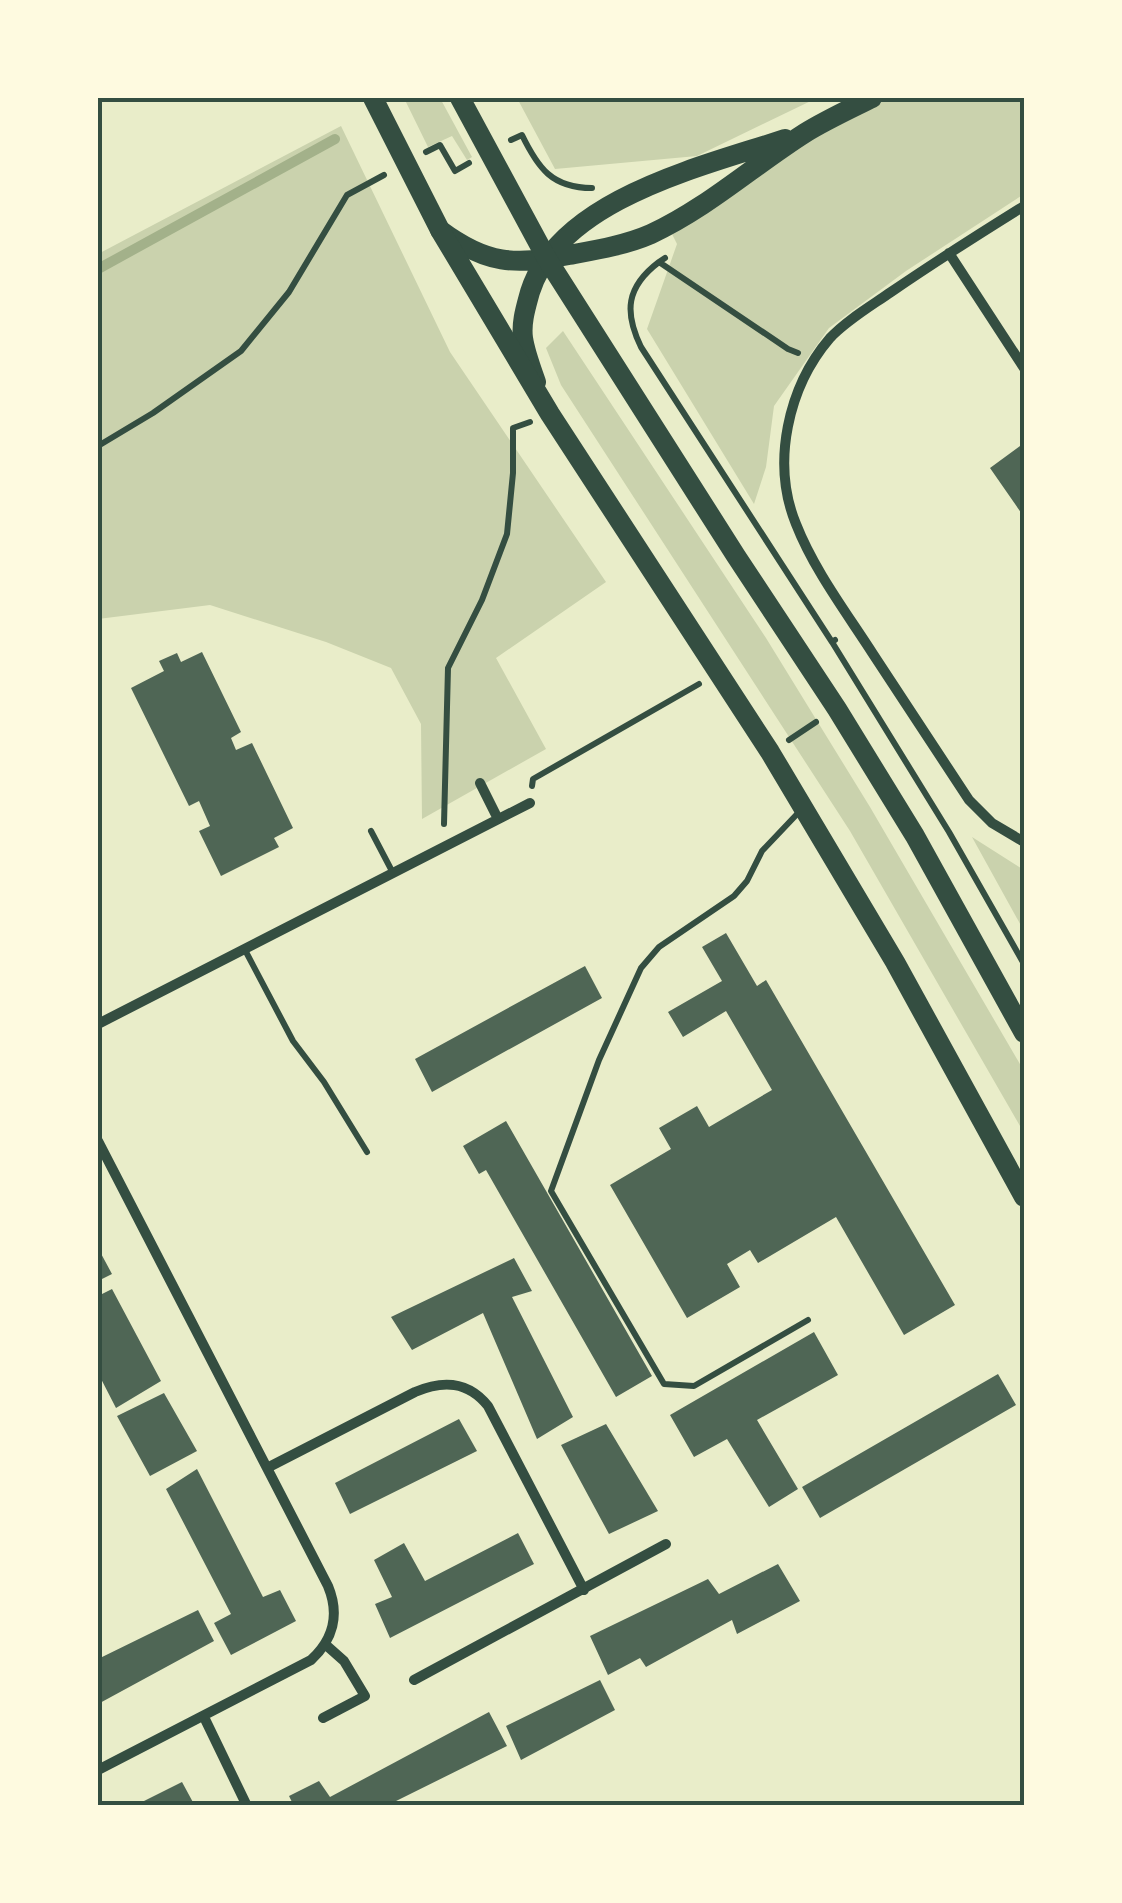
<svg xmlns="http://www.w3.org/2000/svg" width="1122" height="1903" viewBox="0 0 1122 1903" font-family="Mulish,sans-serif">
  <rect width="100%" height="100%" fill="#e9edc9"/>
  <path fill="#cad2ad" d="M 404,98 L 440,98 L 472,157 L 467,160 L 452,136 L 428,147 Z
    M 517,98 L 817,98 L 697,156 L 555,169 Z
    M 872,98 L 1024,98 L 1024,194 L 906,271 L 829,328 L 774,406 L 766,467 L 754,504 L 647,329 L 677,244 L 668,226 Z
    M 341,126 L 450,352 L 606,582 L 496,658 L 546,749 L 422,819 L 421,724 L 391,668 L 326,642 L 210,605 L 98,619 L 98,254 Z
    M 563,331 L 766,638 L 870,807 L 1024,1071 L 1024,1133 L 850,831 L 561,385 L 546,348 Z
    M 972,837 L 1024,870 L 1024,931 Z"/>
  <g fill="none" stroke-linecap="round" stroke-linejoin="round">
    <path stroke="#a3b18a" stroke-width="10" d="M 98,269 L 335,139"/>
  </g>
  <path fill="#4f6655" d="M 1020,446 L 1024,453 L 1024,517 L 990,468 Z
    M 202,652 L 241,732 L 231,738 L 236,750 L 252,743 L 293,828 L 274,838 L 279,847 L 221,876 L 199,831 L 210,826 L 199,801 L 189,806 L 131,688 L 164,671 L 159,661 L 177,653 L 181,662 Z
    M 726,933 L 757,986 L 766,980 L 955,1305 L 904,1335 L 836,1217 L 758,1263 L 750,1250 L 727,1264 L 740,1287 L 687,1318 L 610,1185 L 671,1149 L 659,1128 L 697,1106 L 709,1127 L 772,1090 L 726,1011 L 683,1037 L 668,1012 L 722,981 L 702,947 Z
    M 585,966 L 602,998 L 432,1092 L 415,1059 Z
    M 506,1121 L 652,1376 L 616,1397 L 486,1170 L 479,1174 L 463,1146 Z
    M 98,1248 L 112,1274 L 98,1281 Z
    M 514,1258 L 532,1291 L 512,1297 L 573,1417 L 537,1439 L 483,1313 L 412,1350 L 391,1317 Z
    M 112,1289 L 161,1381 L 116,1408 L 98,1373 L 98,1296 Z
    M 814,1332 L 838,1375 L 757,1420 L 798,1489 L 769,1507 L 727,1439 L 694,1457 L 670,1415 Z
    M 998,1374 L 1016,1405 L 820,1518 L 802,1487 Z
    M 164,1393 L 197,1451 L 150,1476 L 117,1416 Z
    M 459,1419 L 477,1451 L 350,1514 L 335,1483 Z
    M 606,1424 L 658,1511 L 609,1534 L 561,1445 Z
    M 197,1469 L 263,1597 L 280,1590 L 296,1621 L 231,1655 L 214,1623 L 231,1614 L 166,1489 Z
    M 518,1533 L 534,1564 L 390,1638 L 375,1604 L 392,1597 L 374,1560 L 404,1543 L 425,1581 Z
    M 778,1564 L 800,1601 L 737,1634 L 732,1620 L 646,1667 L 640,1658 L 608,1675 L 590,1636 L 708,1579 L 719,1594 Z
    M 198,1610 L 214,1641 L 98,1704 L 98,1659 Z
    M 600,1680 L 615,1710 L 521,1760 L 506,1726 Z
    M 489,1712 L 507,1746 L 386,1806 L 294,1806 L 289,1796 L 319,1781 L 330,1797 Z
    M 182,1782 L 195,1806 L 134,1806 Z"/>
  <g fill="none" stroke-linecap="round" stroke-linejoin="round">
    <path stroke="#344e41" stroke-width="6" d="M 511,140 L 522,135 C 538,168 552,188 592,188
      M 426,152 L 440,145 L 455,171 L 469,163
      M 665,258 L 659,262 L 788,349 L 798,353
      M 659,262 C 626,287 624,312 641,347 L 832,642
      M 98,446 L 153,413 L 241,351 L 289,292 L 347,195 L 384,175
      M 835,640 L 832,642 L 949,832 L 1024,964
      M 789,740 L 816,722
      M 532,786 L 533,779 L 699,684
      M 444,824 L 448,668 L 482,600 L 507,534 L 513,473 L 513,428 L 530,422"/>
    <path stroke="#344e41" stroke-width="6" d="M 799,812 L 762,851 L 747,881 L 734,896 L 659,947 L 641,968 L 599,1060 L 551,1191 L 664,1384 L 694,1386 L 808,1320
      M 371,831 L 393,873
      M 245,950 L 293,1041 L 324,1082 L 367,1152"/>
    <path stroke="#344e41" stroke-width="10" d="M 1024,206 C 979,234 935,262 891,292 C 871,306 847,320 830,338 C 788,387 771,463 796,524 C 814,570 846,612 873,654 C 905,703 937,751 969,800 L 992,823 L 1024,842
      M 949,253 L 1024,368
      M 480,783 L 498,819
      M 98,1024 L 530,803
      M 98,1141 L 328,1586 C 340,1615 333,1640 311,1660 L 98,1770
      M 267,1468 L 415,1392 C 443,1380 468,1381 488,1406 L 584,1590
      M 414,1680 L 666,1544
      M 204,1717 L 247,1806
      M 323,1718 L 365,1696 L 344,1661 L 326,1645"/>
    <path stroke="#344e41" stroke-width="20" d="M 440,230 C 487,265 514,265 569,255 C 596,250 626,245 651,234 C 707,208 753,166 805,133 C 826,120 850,109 872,98
      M 536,382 C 531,368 525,352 523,338 C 521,322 526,307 530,292 C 559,199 704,166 785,139"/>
    <path stroke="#344e41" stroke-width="20" d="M 373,98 L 440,230 L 550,414 L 770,752 L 895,962 L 1024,1197
      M 460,98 L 547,259 L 736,556 L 837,709 L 915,836 L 1024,1033"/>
  </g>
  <rect width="1122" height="1903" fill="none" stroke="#fefae0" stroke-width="200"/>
  <rect x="100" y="100" width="922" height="1703" fill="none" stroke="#344e41" stroke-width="4"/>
</svg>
